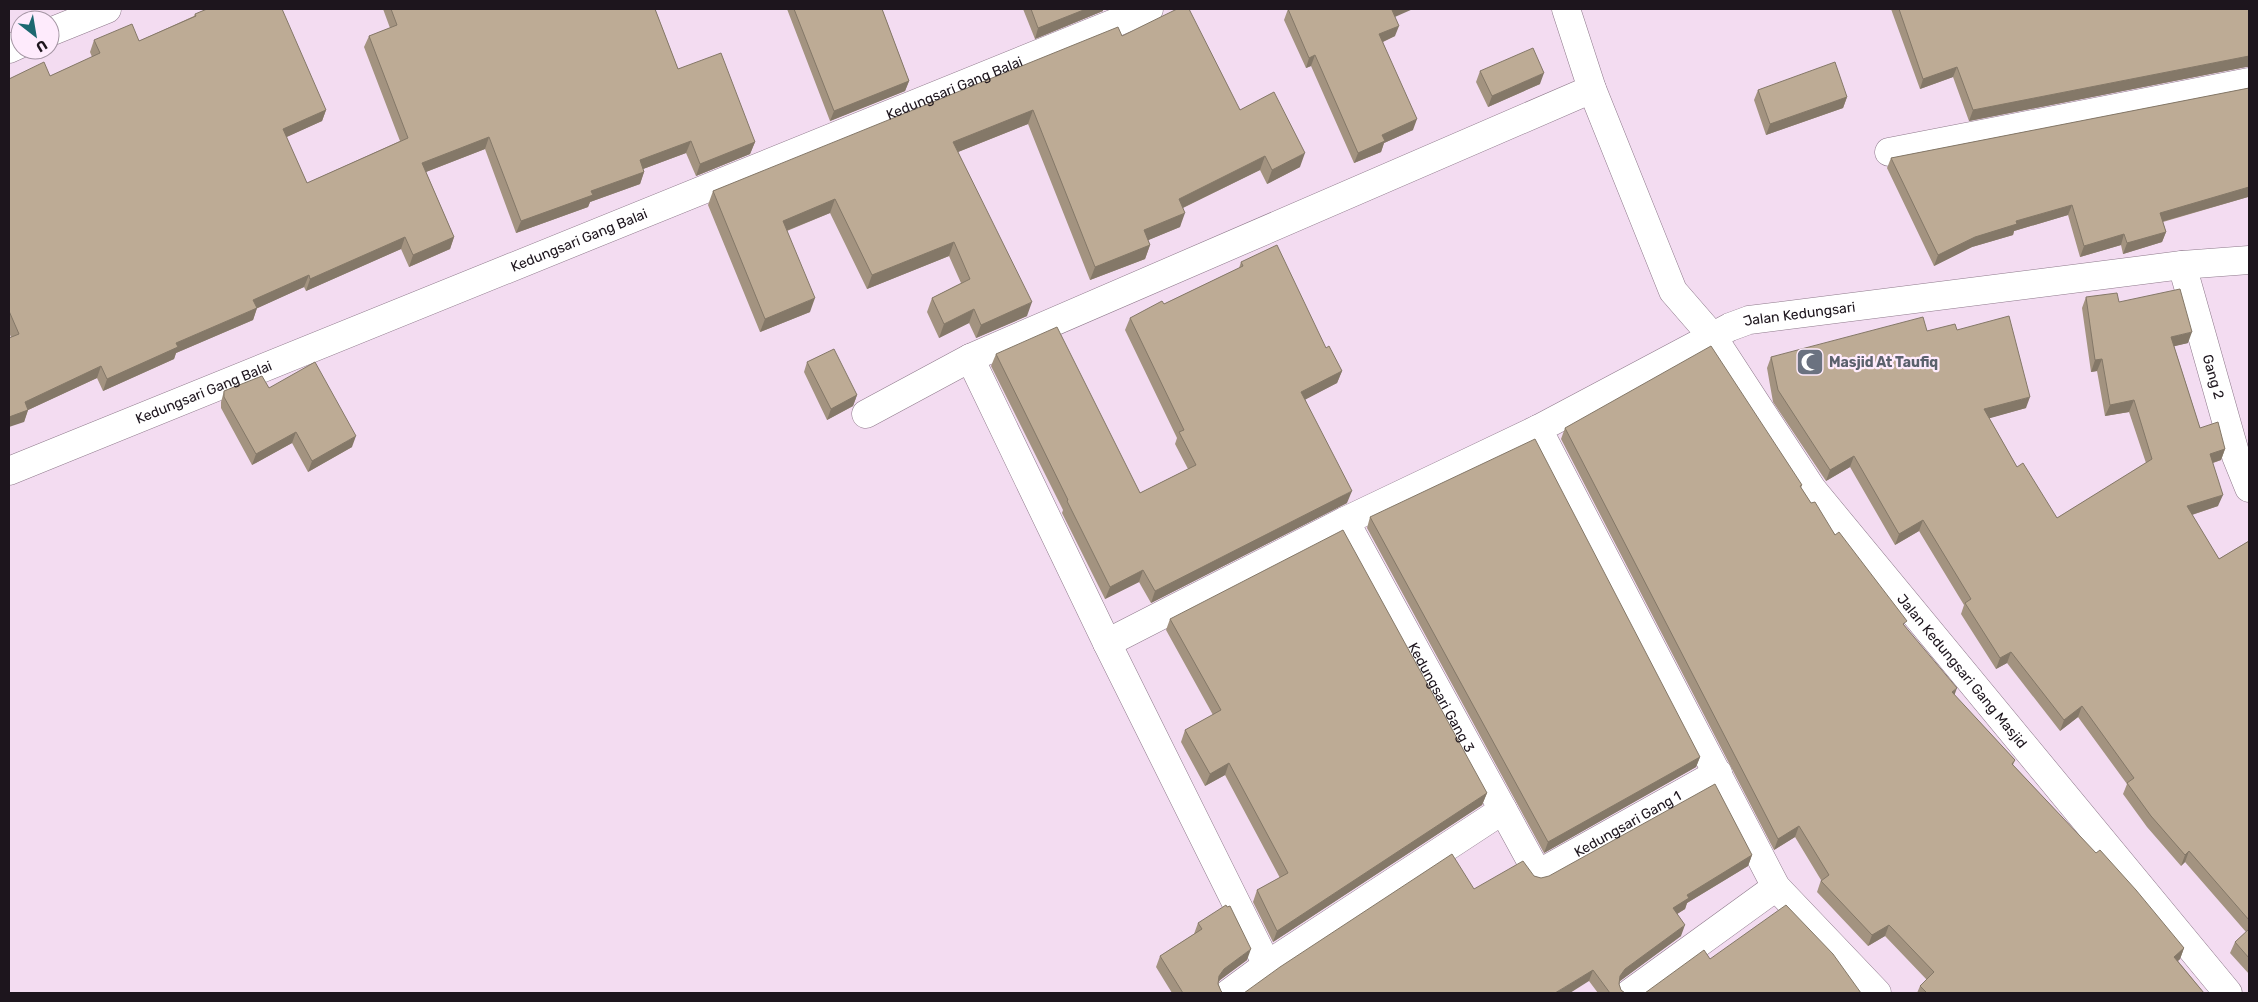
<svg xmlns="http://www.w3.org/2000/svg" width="2258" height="1002" viewBox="0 0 2258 1002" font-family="Rubik,sans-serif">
  <rect width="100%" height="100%" fill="#f3dcf1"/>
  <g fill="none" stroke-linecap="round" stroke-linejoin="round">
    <g stroke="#8e798b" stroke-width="29">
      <g id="street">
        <path id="s1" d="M 1566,9 L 1592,89 L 1673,291 L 1712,336 L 1812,489 L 2228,993"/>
        <path d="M 50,32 L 107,9"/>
        <path d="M 9,49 L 20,44"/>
        <path d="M 1889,152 L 2249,82"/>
        <path id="s2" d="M 2182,265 L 2236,456 L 2249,488"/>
        <path d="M 970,358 L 1107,643"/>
        <path d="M 866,414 L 970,358 L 1592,89"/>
        <path id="s3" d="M 9,471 L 1149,9"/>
        <path id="s4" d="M 1345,521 L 1538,874 L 1718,773"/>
        <path d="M 1267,965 L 1107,643 L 1345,521 L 1538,429"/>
        <path d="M 1229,993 L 1267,965 L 1503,810"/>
        <path d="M 1630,993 L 1776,887"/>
        <path id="s5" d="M 1877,993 L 1776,887 L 1538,429 L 1730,327 L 1749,320 L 2182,265 L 2249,260"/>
      </g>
    </g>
    <use href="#street" stroke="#fff" stroke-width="28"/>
  </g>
  <path fill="#a39380" d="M 383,9 L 655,9 L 678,69 L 755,142 L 750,154 L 696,176 L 686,153 L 643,169 L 644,172 L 640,184 L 590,202 L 588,207 L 516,233 L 485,149 L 426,172 L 454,237 L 450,249 L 409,267 L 401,249 L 306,291 L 304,287 L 257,308 L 253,320 L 176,353 L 174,359 L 103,391 L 97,378 L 28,410 L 24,422 L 11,337 L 9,333 L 9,79 L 50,76 L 92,57 L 90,52 L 94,40 L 139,41 L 194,16 L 195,14 L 326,110 L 322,121 L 286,137 L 307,183 L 400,141 L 364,47 L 369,36 L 390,28 Z
    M 787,9 L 882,9 L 909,81 L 905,91 L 830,121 Z
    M 1023,9 L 1103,9 L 1103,11 L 1035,39 Z
    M 1288,9 L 1395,17 L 1395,36 L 1383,42 L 1413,130 L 1384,143 L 1381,152 L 1354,163 L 1311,66 L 1306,68 L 1284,20 Z
    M 1891,9 L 2249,9 L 2249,67 L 2246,67 L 1969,121 L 1953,77 L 1920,89 Z
    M 1122,36 L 1240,110 L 1300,167 L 1267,184 L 1260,170 L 1183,208 L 1180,227 L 1148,240 L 1150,245 L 1145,259 L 1090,280 L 1028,124 L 958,152 L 1027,316 L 976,338 L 969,323 L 939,338 L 927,312 L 932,298 L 961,283 L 949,256 L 867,289 L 830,213 L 787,231 L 810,312 L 760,332 L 708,205 L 713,191 Z
    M 1480,71 L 1540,84 L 1488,107 L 1476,82 Z
    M 2249,88 L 2249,201 L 2248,197 L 2163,222 L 2166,232 L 2162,242 L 2123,254 L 2121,245 L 2080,257 L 2068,215 L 2014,231 L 2013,235 L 1972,247 L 1934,266 L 1887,168 L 1891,158 Z
    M 1758,90 L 1847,97 L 1843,108 L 1766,135 L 1754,100 Z
    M 1241,262 L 1326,348 L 1342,371 L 1337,383 L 1305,399 L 1347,503 L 1151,603 L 1139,582 L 1105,599 L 1062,513 L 1063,510 L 991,366 L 996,354 L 1140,493 L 1188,469 L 1175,444 L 1177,438 L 1125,330 L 1130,318 L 1164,304 L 1239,268 Z
    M 2086,297 L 2119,302 L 2188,343 L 2174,346 L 2200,428 L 2225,449 L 2221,460 L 2213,463 L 2218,506 L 2192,515 L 2219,559 L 2249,541 L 2249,974 L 2230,953 L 2235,942 L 2246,932 L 2185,862 L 2181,866 L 2147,827 L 2123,794 L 2127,784 L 2078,717 L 2060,731 L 2007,663 L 1996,669 L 1961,614 L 1964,605 L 1919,531 L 1895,545 L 1850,467 L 1826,481 L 1773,402 L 1767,368 L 1771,357 L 1927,331 L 1957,330 L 2026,408 L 1989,418 L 2017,467 L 2057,518 L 2146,463 L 2129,412 L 2105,416 L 2097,371 L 2091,372 L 2082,308 Z
    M 807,362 L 857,395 L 853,406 L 827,420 L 804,372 Z
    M 269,388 L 352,447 L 308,472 L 292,443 L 252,465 L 221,408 L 221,402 L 224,391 Z
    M 1565,428 L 1802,485 L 1801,488 L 1811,503 L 1905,626 L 1954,695 L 2015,760 L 2013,765 L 2184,948 L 2180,959 L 2178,961 L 2204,993 L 1917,993 L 1920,986 L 1927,980 L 1885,936 L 1868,946 L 1817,892 L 1821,880 L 1795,837 L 1774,850 L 1561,439 Z
    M 1370,517 L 1700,757 L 1696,767 L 1544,853 L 1367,528 Z
    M 1170,619 L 1487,793 L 1482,805 L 1273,942 L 1253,902 L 1257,890 L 1280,878 L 1225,775 L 1205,786 L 1181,742 L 1185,730 L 1213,715 L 1166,630 Z
    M 1752,855 L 1748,866 L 1687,903 L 1685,909 L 1677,914 L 1681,936 L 1620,981 L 1619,984 L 1621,990 L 1625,993 L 1598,993 L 1589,981 L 1474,889 L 1534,876 L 1541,878 Z
    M 1198,923 L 1247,960 L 1220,980 L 1218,983 L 1221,991 L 1223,993 L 1172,993 L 1156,967 L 1160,956 L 1194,934 Z"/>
  <path fill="#847868" d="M 1086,9 L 1103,9 L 1103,11 L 1035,39 L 1038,28 Z
    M 1394,9 L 1413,9 L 1388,20 L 1392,10 Z
    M 1399,26 L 1395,36 L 1376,45 L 1379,34 Z
    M 1315,55 L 1311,66 L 1306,68 L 1309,58 Z
    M 2249,56 L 2249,67 L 2246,67 L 1969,121 L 1973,110 Z
    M 1957,67 L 1953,77 L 1920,89 L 1923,79 Z
    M 1544,73 L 1540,84 L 1488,107 L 1492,96 Z
    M 909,81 L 905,91 L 830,121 L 834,111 Z
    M 1847,97 L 1843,108 L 1766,135 L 1770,124 Z
    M 326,110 L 322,121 L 278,141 L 283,129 Z
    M 1033,110 L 1028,124 L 948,156 L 953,142 Z
    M 1417,119 L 1413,130 L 1384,143 L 1381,152 L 1354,163 L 1358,153 L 1382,135 Z
    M 489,137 L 485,149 L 418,175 L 422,163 Z
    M 691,141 L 686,153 L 635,172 L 640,160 Z
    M 755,142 L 750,154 L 696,176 L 700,164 Z
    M 1305,153 L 1300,167 L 1267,184 L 1272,170 Z
    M 1265,156 L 1260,170 L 1174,212 L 1179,199 Z
    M 644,172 L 640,184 L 590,202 L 588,207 L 516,233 L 521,221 L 591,191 Z
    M 2249,187 L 2249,194 L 2248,197 L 2157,223 L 2160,213 Z
    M 835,199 L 830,213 L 778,234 L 783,221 Z
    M 2072,205 L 2068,215 L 2014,231 L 2013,235 L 1972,247 L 1934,266 L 1938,255 L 1975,237 L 2016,221 Z
    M 1185,213 L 1180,227 L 1139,244 L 1144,230 Z
    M 2166,232 L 2162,242 L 2123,254 L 2127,243 Z
    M 2124,234 L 2121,245 L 2080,257 L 2084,246 Z
    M 405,237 L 401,249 L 306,291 L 310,279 Z
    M 454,237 L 450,249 L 409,267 L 413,255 Z
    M 954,242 L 949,256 L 867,289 L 872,275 Z
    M 1150,245 L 1145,259 L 1090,280 L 1095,267 Z
    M 309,275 L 304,287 L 249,312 L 253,300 Z
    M 815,298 L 810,312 L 760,332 L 765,319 Z
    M 1032,302 L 1027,316 L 976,338 L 981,325 Z
    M 257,308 L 253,320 L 176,353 L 174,359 L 103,391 L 107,379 L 176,343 Z
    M 974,309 L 969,323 L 939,338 L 944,324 Z
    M 2192,332 L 2188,343 L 2167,348 L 2171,337 Z
    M 2102,359 L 2097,371 L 2091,372 L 2095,360 Z
    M 101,366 L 97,378 L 28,410 L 24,422 L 9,427 L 9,417 L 25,402 Z
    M 1342,371 L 1337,383 L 1297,404 L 1301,392 Z
    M 857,395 L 853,406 L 827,420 L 831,409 Z
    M 2030,397 L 2026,408 L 1980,421 L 1984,409 Z
    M 2134,400 L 2129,412 L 2105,416 L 2110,405 Z
    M 296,432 L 292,443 L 252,465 L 256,454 Z
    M 356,436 L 352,447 L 308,472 L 312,461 Z
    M 2225,449 L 2221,460 L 2206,465 L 2210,454 Z
    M 1854,456 L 1850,467 L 1826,481 L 1830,470 Z
    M 1352,491 L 1347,503 L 1151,603 L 1155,591 Z
    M 2223,495 L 2218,506 L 2182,518 L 2187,506 Z
    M 1923,520 L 1919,531 L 1895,545 L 1899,534 Z
    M 1143,570 L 1139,582 L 1105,599 L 1110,587 Z
    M 2011,652 L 2007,663 L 1996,669 L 2000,658 Z
    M 1957,688 L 1953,699 L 1952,692 Z
    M 2082,706 L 2078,717 L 2060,731 L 2064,720 Z
    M 1700,757 L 1696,767 L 1544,853 L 1548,842 Z
    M 1229,763 L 1225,775 L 1205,786 L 1210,774 Z
    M 1487,793 L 1482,805 L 1273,942 L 1277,931 Z
    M 1799,826 L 1795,837 L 1774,850 L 1778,839 Z
    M 2189,851 L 2185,862 L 2181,866 L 2185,855 Z
    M 1752,855 L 1748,866 L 1687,903 L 1685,909 L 1669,919 L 1673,908 L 1687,895 Z
    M 1685,925 L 1681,936 L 1620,981 L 1616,987 L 1620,976 L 1625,969 Z
    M 1889,925 L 1885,936 L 1868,946 L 1872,935 Z
    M 2184,948 L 2180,959 L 2170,968 L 2174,957 Z
    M 1251,949 L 1247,960 L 1220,980 L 1215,987 L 1219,976 L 1224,969 Z
    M 1593,970 L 1589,981 L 1570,993 L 1555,993 Z"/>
  <path fill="#bdab95" stroke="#847868" d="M 207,9 L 282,9 L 326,110 L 283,129 L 307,183 L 408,138 L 369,36 L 397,25 L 391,9 L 655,9 L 678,69 L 721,53 L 755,142 L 700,164 L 691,141 L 640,160 L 644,172 L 591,191 L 593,195 L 521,221 L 489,137 L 422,163 L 454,237 L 413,255 L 405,237 L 310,279 L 309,275 L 253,300 L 257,308 L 176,343 L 178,347 L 107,379 L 101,366 L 25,402 L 28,410 L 9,417 L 9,338 L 19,334 L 9,311 L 9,79 L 44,62 L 50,76 L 100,53 L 94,40 L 132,24 L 139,41 L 196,16 L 195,14 Z
    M 794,9 L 882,9 L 909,81 L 834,111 Z
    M 1031,9 L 1086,9 L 1038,28 Z
    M 1177,9 L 1189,9 L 1240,110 L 1274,92 L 1305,153 L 1272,170 L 1265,156 L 1179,199 L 1185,213 L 1144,230 L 1150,245 L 1095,267 L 1033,110 L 953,142 L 1032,302 L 981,325 L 974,309 L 944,324 L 932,298 L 970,279 L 954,242 L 872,275 L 835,199 L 783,221 L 815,298 L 765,319 L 713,191 L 1118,27 L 1122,36 Z
    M 1288,9 L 1394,9 L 1392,10 L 1399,26 L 1379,34 L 1417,119 L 1382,135 L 1385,141 L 1358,153 L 1315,55 L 1309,58 Z
    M 1899,9 L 2249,9 L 2249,56 L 1973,110 L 1957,67 L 1923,79 Z
    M 1533,48 L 1544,73 L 1492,96 L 1480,71 Z
    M 1835,62 L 1847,97 L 1770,124 L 1758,90 Z
    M 2249,88 L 2249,187 L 2160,213 L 2166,232 L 2127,243 L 2124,234 L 2084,246 L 2072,205 L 2016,221 L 2017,224 L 1975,237 L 1938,255 L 1891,158 Z
    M 1277,245 L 1326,348 L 1329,346 L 1342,371 L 1301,392 L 1352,491 L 1155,591 L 1143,570 L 1110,587 L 1067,501 L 1068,500 L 996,354 L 1057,327 L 1140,493 L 1196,465 L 1179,432 L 1184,430 L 1130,318 L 1162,301 L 1164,304 L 1243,266 L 1241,262 Z
    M 2180,289 L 2192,332 L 2171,337 L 2200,428 L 2218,422 L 2225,449 L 2210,454 L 2223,495 L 2187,506 L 2219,559 L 2249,541 L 2249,920 L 2189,851 L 2185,855 L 2151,816 L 2127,783 L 2134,778 L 2082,706 L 2064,720 L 2011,652 L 2000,658 L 1965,603 L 1971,599 L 1923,520 L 1899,534 L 1854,456 L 1830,470 L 1778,390 L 1771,357 L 1923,317 L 1927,331 L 1955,324 L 1957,330 L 2009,316 L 2030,397 L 1984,409 L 2017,467 L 2023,463 L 2057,518 L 2152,459 L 2134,400 L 2110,405 L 2102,359 L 2095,360 L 2086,297 L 2117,293 L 2119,302 Z
    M 1711,346 L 1802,485 L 1800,486 L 1811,503 L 1815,502 L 1835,535 L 1839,532 L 1907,621 L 1903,624 L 1957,688 L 1952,692 L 2015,760 L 2012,764 L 2096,853 L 2100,850 L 2136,890 L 2184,948 L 2174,957 L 2204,993 L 1927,993 L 1920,986 L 1934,972 L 1889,925 L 1872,935 L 1821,881 L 1829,875 L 1799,826 L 1778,839 L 1565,428 Z
    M 834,349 L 857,395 L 831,409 L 807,362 Z
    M 315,362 L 356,436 L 312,461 L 296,432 L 256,454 L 224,397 L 224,391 L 262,376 L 269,388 Z
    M 1535,439 L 1700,757 L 1548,842 L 1370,517 Z
    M 1343,530 L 1487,793 L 1277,931 L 1257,890 L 1288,873 L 1229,763 L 1210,774 L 1185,730 L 1221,710 L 1170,619 Z
    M 1715,784 L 1752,855 L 1687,895 L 1689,898 L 1673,908 L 1685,925 L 1625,969 L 1620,976 L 1619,984 L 1621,990 L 1625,993 L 1610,993 L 1593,970 L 1555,993 L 1244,993 L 1280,967 L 1452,854 L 1474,889 L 1523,861 L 1534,876 L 1541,878 L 1549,876 Z
    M 1226,905 L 1227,907 L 1230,906 L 1251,949 L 1224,969 L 1219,976 L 1218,984 L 1221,991 L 1223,993 L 1183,993 L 1160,956 L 1202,929 L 1198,923 Z
    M 1786,905 L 1833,954 L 1861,993 L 1645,993 L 1704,950 L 1710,959 Z
    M 2249,929 L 2249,958 L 2235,942 Z"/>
  <defs>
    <g id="mosque-square" transform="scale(1.4375)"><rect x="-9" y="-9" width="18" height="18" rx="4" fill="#6b7280" stroke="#feebfc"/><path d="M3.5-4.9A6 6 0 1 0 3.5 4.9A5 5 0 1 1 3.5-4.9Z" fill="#fff"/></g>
  </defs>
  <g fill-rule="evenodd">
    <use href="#mosque-square" x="1810" y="362"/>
  </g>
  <g text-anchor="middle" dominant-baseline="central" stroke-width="4.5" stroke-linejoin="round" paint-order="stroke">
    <g font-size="14" fill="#1d151d" stroke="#feebfc">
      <text stroke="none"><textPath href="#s3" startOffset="1020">Kedungsari Gang Balai</textPath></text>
      <text stroke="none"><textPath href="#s3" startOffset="615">Kedungsari Gang Balai</textPath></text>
      <text stroke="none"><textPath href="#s5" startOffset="951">Jalan Kedungsari</textPath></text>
      <text stroke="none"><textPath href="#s2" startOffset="116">Gang 2</textPath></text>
      <text stroke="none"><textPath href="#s3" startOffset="210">Kedungsari Gang Balai</textPath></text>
      <text stroke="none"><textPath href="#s1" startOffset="780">Jalan Kedungsari Gang Masjid</textPath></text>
      <text stroke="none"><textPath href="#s4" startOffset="201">Kedungsari Gang 3</textPath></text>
      <text stroke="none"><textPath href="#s4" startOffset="505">Kedungsari Gang 1</textPath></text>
    </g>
    <g font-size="14" font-weight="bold" fill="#5b616d" stroke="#feebfc" text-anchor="start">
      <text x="1829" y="362">Masjid At Taufiq</text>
    </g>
  </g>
  <rect width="2258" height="1002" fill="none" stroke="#1d151d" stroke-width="20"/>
  <g transform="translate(35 35) rotate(149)"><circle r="24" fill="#feebfc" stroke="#a495a3"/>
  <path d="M0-4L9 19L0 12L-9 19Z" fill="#1c6870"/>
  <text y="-8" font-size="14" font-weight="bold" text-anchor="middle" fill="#1d151d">U</text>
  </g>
</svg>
